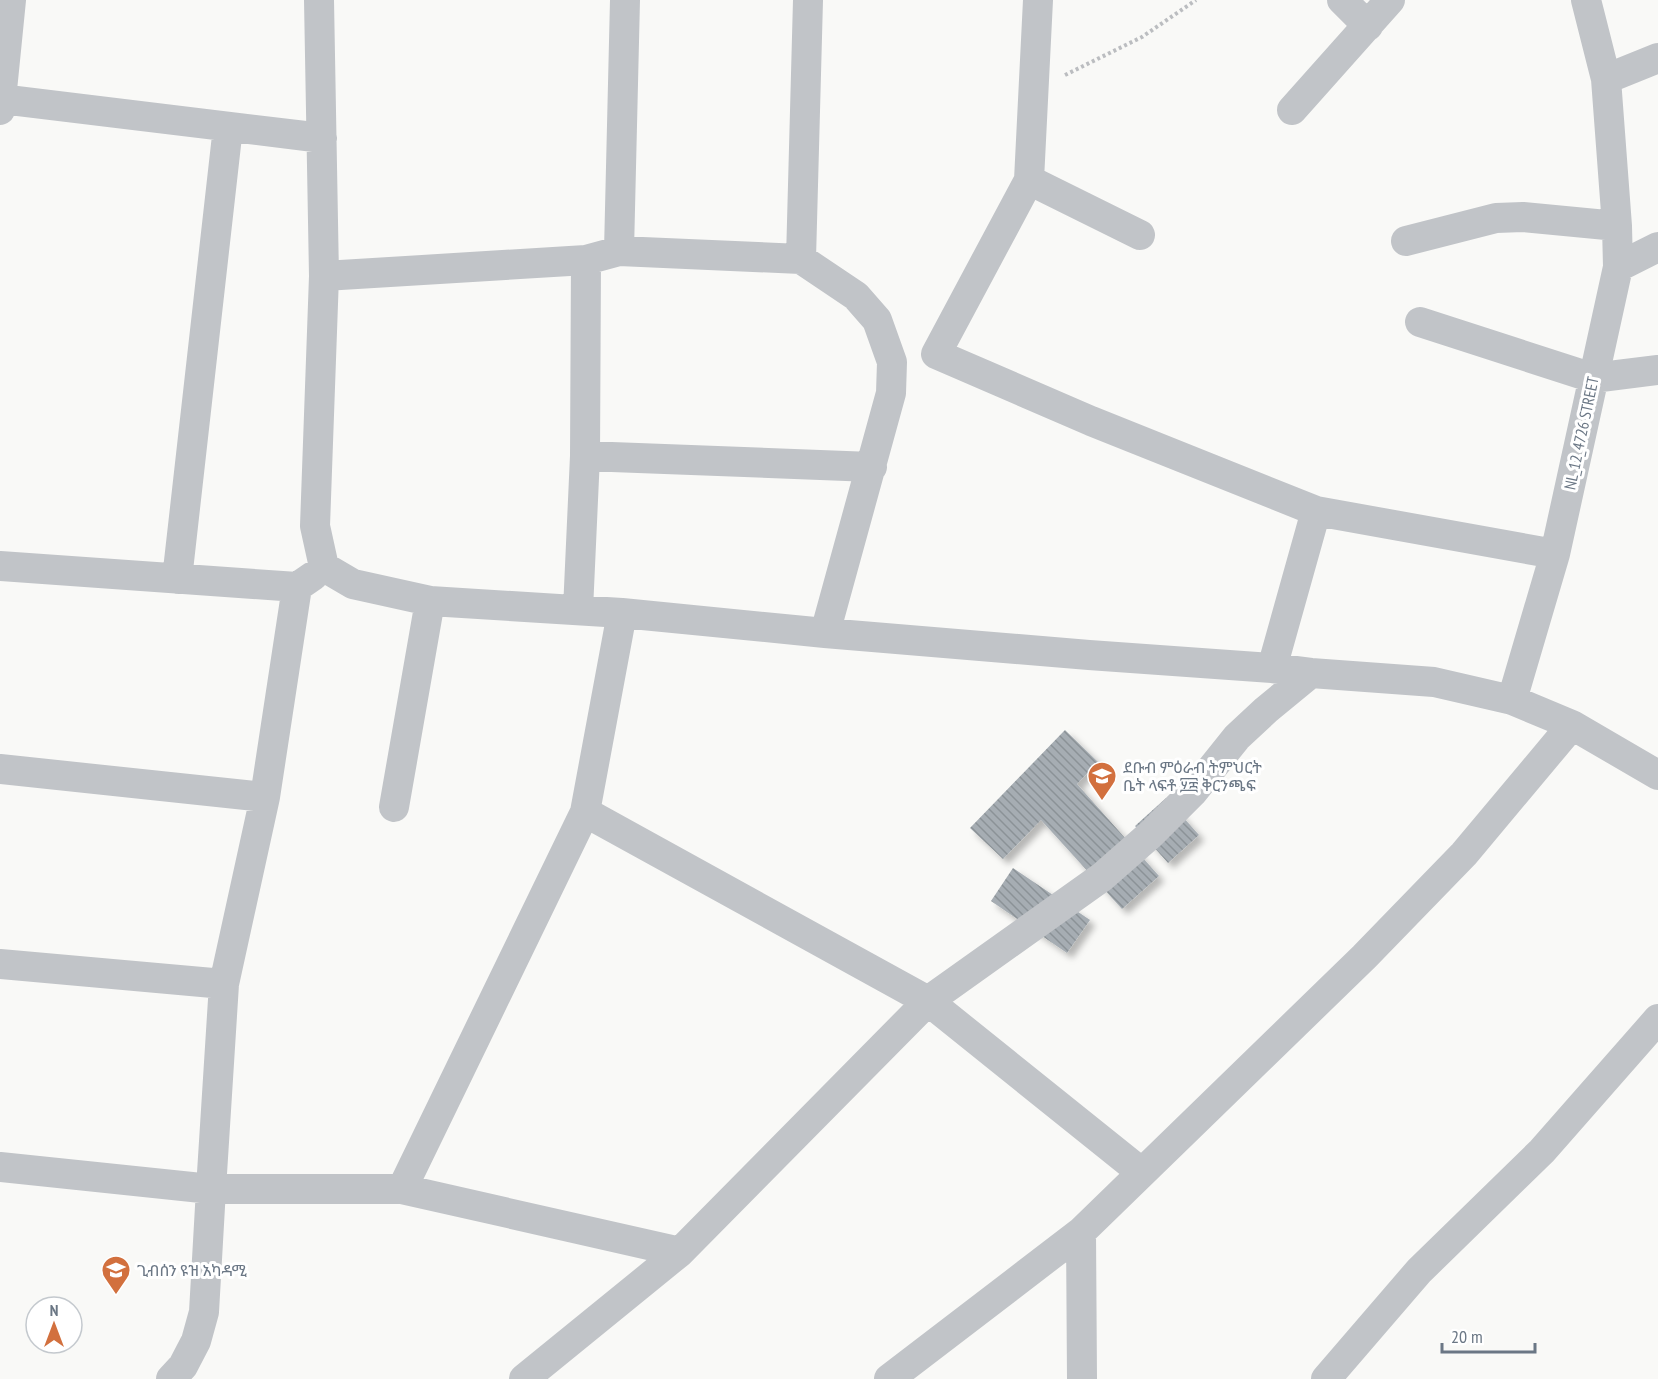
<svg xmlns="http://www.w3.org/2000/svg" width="1658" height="1379" viewBox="0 0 1658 1379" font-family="'PT Sans Narrow','Noto Sans Ethiopic',sans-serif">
  <defs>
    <pattern id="building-back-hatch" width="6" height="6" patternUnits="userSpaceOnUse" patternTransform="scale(1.5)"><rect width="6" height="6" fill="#a6adb3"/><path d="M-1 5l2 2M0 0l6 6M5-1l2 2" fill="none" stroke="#8b9297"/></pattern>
    <filter id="shadow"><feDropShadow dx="5.5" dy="5.5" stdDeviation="3" flood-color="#0004"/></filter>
  </defs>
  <rect width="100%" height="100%" fill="#f9f9f7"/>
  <path fill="url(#building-back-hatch)" filter="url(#shadow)" d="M 1065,730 L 1098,762 L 1077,784 L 1159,876 L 1122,909 L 1041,820 L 1003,859 L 970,828 Z
    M 1166,798 L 1199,835 L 1168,863 L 1135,826 Z
    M 1013,868 L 1090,920 L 1067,953 L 991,901 Z"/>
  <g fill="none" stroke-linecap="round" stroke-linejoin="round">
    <path stroke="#bbbdc0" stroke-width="4" stroke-dasharray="3 3" stroke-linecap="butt" d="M 1065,75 L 1142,37 L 1196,0"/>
    <path stroke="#c1c4c8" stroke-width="30" d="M 319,0 L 324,276 L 315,526 L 324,567 L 353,584 L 430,601 L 622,613 L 825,633 L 1089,655 L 1272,668 L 1311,673 L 1434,682 L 1512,700 L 1572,725 L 1658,775
      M 1038,0 L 1029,180 L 936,354 L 1091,421 L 1316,511 L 1555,554
      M 1342,0 L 1368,26
      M 1606,79 L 1658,58
      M 0,99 L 322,138
      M 0,110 L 11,0
      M 1292,110 L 1390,0
      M 1029,180 L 1140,235
      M 1406,241 L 1496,218 L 1523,217 L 1617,226
      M 619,251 L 625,0
      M 801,259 L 808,0
      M 1618,267 L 1658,247
      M 324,276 L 586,260 L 619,251 L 801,259 L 856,296 L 877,320 L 892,362 L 891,393 L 825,633
      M 1420,322 L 1593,378 L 1658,370
      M 585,456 L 872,467
      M 0,566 L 297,587 L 313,576
      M 177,579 L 228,127
      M 578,610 L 585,456 L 586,260
      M 622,613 L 585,812 L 928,1001 L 1141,1172
      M 1272,668 L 1316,511
      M 1512,700 L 1555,554 L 1618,267 L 1617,226 L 1606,79 L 1586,0
      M 0,769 L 265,797
      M 394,807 L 430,601
      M 0,964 L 224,984
      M 0,1167 L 211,1189 L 224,984 L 265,797 L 297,587
      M 402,1189 L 585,812
      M 1081,1232 L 1082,1379
      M 171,1379 L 183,1366 L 196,1341 L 204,1312 L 211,1189 L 402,1189 L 680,1252
      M 524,1379 L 680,1252 L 928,1001 L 1102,877 L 1151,834 L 1192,793 L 1237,737 L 1266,710 L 1311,673
      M 889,1379 L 1081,1232 L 1364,957 L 1464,854 L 1572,725
      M 1326,1379 L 1419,1271 L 1542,1151 L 1658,1019"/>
  </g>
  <defs>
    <g id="school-pin" transform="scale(1.5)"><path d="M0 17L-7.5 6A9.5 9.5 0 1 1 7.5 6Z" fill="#d2703e" stroke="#fff"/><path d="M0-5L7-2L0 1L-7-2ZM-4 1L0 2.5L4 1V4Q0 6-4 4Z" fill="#fff"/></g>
  </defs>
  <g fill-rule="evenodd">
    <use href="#school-pin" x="1102" y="776"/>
    <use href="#school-pin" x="116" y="1270"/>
  </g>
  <g text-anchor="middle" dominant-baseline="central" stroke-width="6" stroke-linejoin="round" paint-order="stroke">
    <g font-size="16" fill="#6b7785" stroke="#fff">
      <text transform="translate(1581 433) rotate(-78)">NL_12_4726 STREET</text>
    </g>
    <g font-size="16" fill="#6b7785" stroke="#fff" text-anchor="start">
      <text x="1123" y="767">ደቡብ ምዕራብ ትምህርት<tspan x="1123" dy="18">ቤት ላፍቶ ፶፰ ቅርንጫፍ</tspan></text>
      <text x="137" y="1270">ጊብሰን ዩዝ አካዳሚ</text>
    </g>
  </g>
  <g transform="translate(54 1325)"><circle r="28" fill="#ffffff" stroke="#c4c9ce" stroke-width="1.5"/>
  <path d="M0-4.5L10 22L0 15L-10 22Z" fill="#d2703e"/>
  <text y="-9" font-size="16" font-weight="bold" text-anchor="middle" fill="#6b7785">N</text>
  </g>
  <path d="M1442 1343v9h93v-9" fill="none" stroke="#6b7785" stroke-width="3"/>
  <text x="1451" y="1343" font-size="18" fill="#6b7785" stroke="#ffffff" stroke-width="4.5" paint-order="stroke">20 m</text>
</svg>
